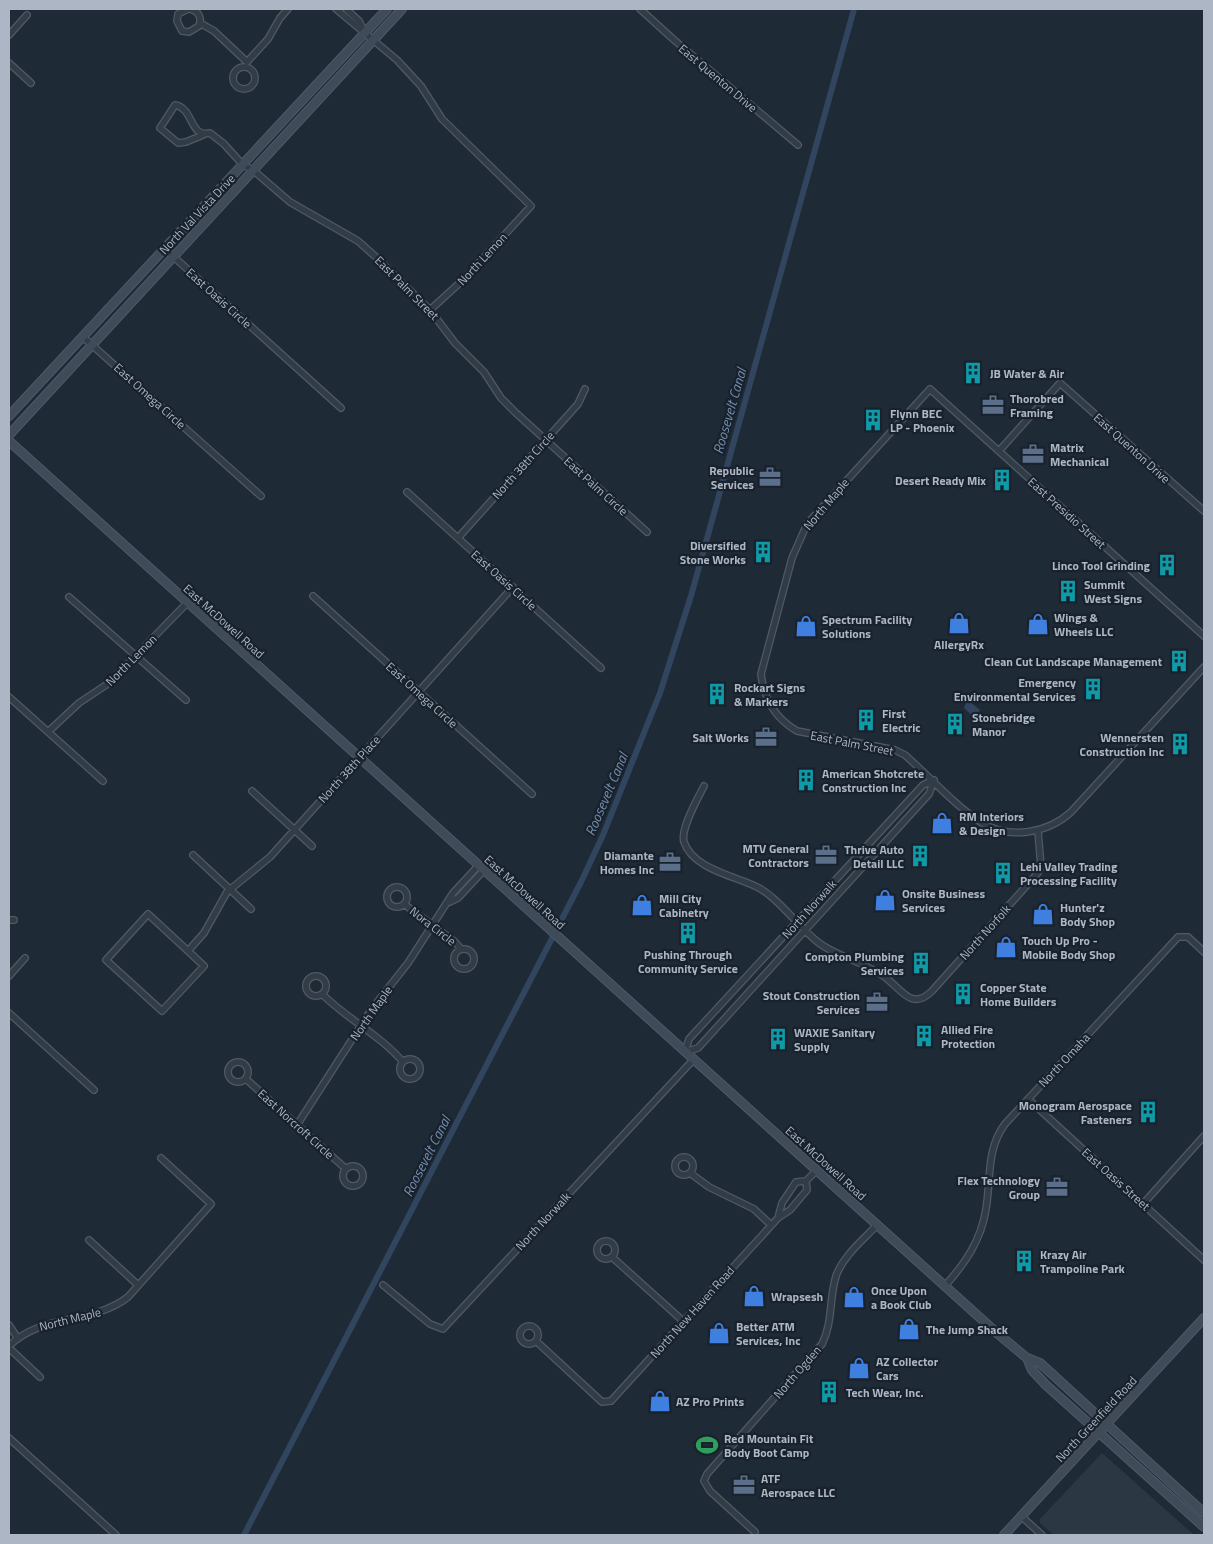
<svg xmlns="http://www.w3.org/2000/svg" width="1213" height="1544" viewBox="0 0 1213 1544" font-family="'Titillium Web',sans-serif">
  <defs>
    <pattern id="water-ripples" width="26" height="14" patternUnits="userSpaceOnUse" patternTransform="scale(1.25)"><rect width="26" height="14" fill="#31455f"/><path d="M2 4q2-2 4 0t4 0M15 11q2-2 4 0t4 0" fill="none" stroke="#4c5e74"/></pattern>
  </defs>
  <rect width="100%" height="100%" fill="#1f2a37"/>
  <path fill="#2c3744" d="M 1102,1453 L 1194,1535 L 1054,1535 L 1040,1523 L 1040,1519 Z"/>
  <path fill="url(#water-ripples)" d="M 970,702 L 980,710 L 974,717 L 964,708 L 966,703 Z"/>
  <g fill="none" stroke-linecap="round" stroke-linejoin="round">
    <path stroke="#31455f" stroke-width="6" d="M 244,1535 L 581,882 L 603,835 L 660,693 L 691,596 L 854,9"/>
    <g stroke="#505965" stroke-width="8">
      <path id="minor" d="M 188,9 L 178,14 L 177,21 L 182,31 L 189,32 L 199,26 C 202,18 199,11 190,9
        M 336,9 L 397,60 L 421,86 L 442,119 L 531,206 L 465,278 L 430,310
        M 346,9 L 359,21 L 365,33
        M 640,9 L 673,39 L 798,145
        M 200,23 L 214,31 L 247,62
        M 9,35 L 27,15
        M 247,62 L 268,39 L 280,18 L 288,9
        M 9,63 L 31,83
        M233 78a11 11 0 1 1 22 0a11 11 0 1 1-22 0Z
        M 203,135 L 186,142 L 178,143 L 160,128 L 175,105 C 194,108 189,138 210,133 L 224,144 L 243,165 L 253,170 L 290,202 L 358,241 L 377,258 L 430,310 L 455,343 L 484,372 L 501,398 L 516,413 L 647,532
        M 165,249 L 341,408
        M 83,337 L 261,496
        M 999,451 L 1060,383 L 1204,511
        M 407,492 L 601,668
        M 458,538 L 578,404 L 585,389
        M 313,596 L 532,794
        M 69,597 L 186,700
        M 1204,636 L 930,389 L 807,524 L 792,558 L 761,674 C 764,700 775,718 797,731 L 895,750 L 905,755 C 929,776 955,806 982,823 C 1010,840 1048,833 1071,812 L 1204,667
        M 9,697 L 103,781
        M 49,731 L 79,703 L 109,683 L 187,603
        M 704,786 C 698,798 680,829 684,842 C 693,869 735,876 757,887 C 779,898 798,927 819,943 C 839,958 866,962 886,978 C 902,990 912,1011 932,991 L 1037,874 L 1041,867 L 1038,831
        M 252,791 L 312,846
        M 193,855 L 251,909
        M387 897a10 10 0 1 1 20 0a10 10 0 1 1-20 0Z
        M 450,902 L 458,898 L 484,870
        M 404,904 L 455,942 L 461,949
        M 9,920 L 14,920
        M454 959a10 10 0 1 1 20 0a10 10 0 1 1-20 0Z
        M 188,951 L 148,914 L 106,960 L 162,1011 L 204,966 L 188,951 L 204,933 L 227,892 L 270,857 L 513,587
        M 9,976 L 25,958
        M306 986a10 10 0 1 1 20 0a10 10 0 1 1-20 0Z
        M 322,994 C 347,1019 380,1035 403,1062
        M 9,1013 L 94,1090
        M 685,1052 L 698,1048 L 929,794 L 934,780
        M 685,1052 L 689,1039 L 923,785 L 934,780
        M400 1069a10 10 0 1 1 20 0a10 10 0 1 1-20 0Z
        M228 1072a10 10 0 1 1 20 0a10 10 0 1 1-20 0Z
        M 246,1079 L 346,1169
        M 1028,1099 L 1204,1260
        M 297,1125 L 371,1010 L 408,963 L 453,893 L 479,865
        M675 1166a9 9 0 1 1 18 0a9 9 0 1 1-18 0Z
        M343 1176a10 10 0 1 1 20 0a10 10 0 1 1-20 0Z
        M 690,1173 L 709,1187 L 754,1209 L 771,1225
        M 806,1181 L 807,1190 L 790,1210 L 778,1218 L 782,1203 L 796,1182 L 806,1181 L 817,1170
        M 1143,1204 L 1204,1136
        M 89,1240 L 138,1285
        M597 1250a9 9 0 1 1 18 0a9 9 0 1 1-18 0Z
        M 612,1257 L 683,1321
        M 383,1285 L 430,1324 L 443,1329 L 694,1059
        M 945,1286 C 965,1263 981,1241 986,1209 C 991,1180 986,1149 1005,1124 L 1178,937 L 1188,937 L 1204,952
        M 9,1325 L 17,1337
        M520 1335a9 9 0 1 1 18 0a9 9 0 1 1-18 0Z
        M 536,1341 L 602,1402 L 611,1401 L 778,1218
        M 9,1346 C 42,1313 92,1325 128,1297 L 211,1204 L 161,1158
        M 9,1348 L 40,1377
        M 9,1438 L 116,1535
        M 1021,1516 L 1042,1535
        M 755,1532 L 710,1491 L 704,1481 L 707,1474 L 822,1344 C 833,1322 829,1299 836,1276 C 843,1256 863,1240 877,1225"/>
    </g>
    <g stroke="#505965" stroke-width="10">
      <path id="secondary" d="M 9,416 L 387,9
        M 9,435 L 402,9
        M 9,441 L 998,1334 L 1027,1358 L 1040,1363 L 1204,1513
        M 1027,1358 L 1032,1370 L 1046,1385 L 1204,1527
        M 1004,1535 L 1204,1318"/>
    </g>
    <use href="#minor" stroke="#323c47" stroke-width="5.5"/>
    <use href="#secondary" stroke="#404b5a" stroke-width="8"/>
  </g>
  <defs>
    <g id="building-bare" transform="scale(1.725)"><path d="M-4-6H4V6H1V3H-1V6H-4ZM-2.5-4.3h1.7v1.8h-1.7ZM.8-4.3h1.7v1.8H.8ZM-2.5-1h1.7V.8h-1.7ZM.8-1h1.7V.8H.8Z" fill="#0f9aa8" stroke="#18212c" stroke-width="2.5" paint-order="stroke"/></g>
    <g id="office-bare" transform="scale(1.725)"><path d="M-6-3h4V-5.5h4V-3h4V5H-6ZM-1-4.5V-3h2v-1.5ZM-6 0V1H6V0Z" fill="#5c6f8a" stroke="#18212c" stroke-width="2.5" paint-order="stroke"/></g>
    <g id="shop-bare" transform="scale(1.725)"><path d="M-5-2.5h2.3a2.7 3.5 0 0 1 5.4 0H5L5.5 6h-11ZM-1.5-2.5h3a1.5 2.3 0 0 0-3 0Z" fill="#3f7fe0" stroke="#18212c" stroke-width="2.5" paint-order="stroke"/></g>
    <g id="stadium-bare" transform="scale(1.725)"><path d="M0-5a6.5 5 0 1 0 0 10a6.5 5 0 1 0 0-10ZM-3.5-1.8h7v3.6h-7Z" fill="#2e9e5b" stroke="#18212c" stroke-width="2.5" paint-order="stroke"/></g>
  </defs>
  <g fill-rule="evenodd">
    <use href="#building-bare" x="973" y="373"/>
    <use href="#office-bare" x="993" y="405"/>
    <use href="#building-bare" x="873" y="420"/>
    <use href="#office-bare" x="1033" y="454"/>
    <use href="#office-bare" x="770" y="477"/>
    <use href="#building-bare" x="1002" y="480"/>
    <use href="#building-bare" x="763" y="552"/>
    <use href="#building-bare" x="1167" y="565"/>
    <use href="#building-bare" x="1068" y="591"/>
    <use href="#shop-bare" x="959" y="623"/>
    <use href="#shop-bare" x="1038" y="624"/>
    <use href="#shop-bare" x="806" y="626"/>
    <use href="#building-bare" x="1179" y="661"/>
    <use href="#building-bare" x="1093" y="689"/>
    <use href="#building-bare" x="717" y="694"/>
    <use href="#building-bare" x="866" y="720"/>
    <use href="#building-bare" x="955" y="724"/>
    <use href="#office-bare" x="766" y="737"/>
    <use href="#building-bare" x="1180" y="744"/>
    <use href="#building-bare" x="806" y="780"/>
    <use href="#shop-bare" x="942" y="823"/>
    <use href="#office-bare" x="826" y="855"/>
    <use href="#building-bare" x="920" y="856"/>
    <use href="#office-bare" x="670" y="862"/>
    <use href="#building-bare" x="1003" y="873"/>
    <use href="#shop-bare" x="885" y="900"/>
    <use href="#shop-bare" x="642" y="905"/>
    <use href="#shop-bare" x="1043" y="914"/>
    <use href="#building-bare" x="688" y="933"/>
    <use href="#shop-bare" x="1006" y="947"/>
    <use href="#building-bare" x="921" y="963"/>
    <use href="#building-bare" x="963" y="994"/>
    <use href="#office-bare" x="877" y="1002"/>
    <use href="#building-bare" x="924" y="1036"/>
    <use href="#building-bare" x="778" y="1039"/>
    <use href="#building-bare" x="1148" y="1112"/>
    <use href="#office-bare" x="1057" y="1187"/>
    <use href="#building-bare" x="1024" y="1261"/>
    <use href="#shop-bare" x="754" y="1296"/>
    <use href="#shop-bare" x="854" y="1297"/>
    <use href="#shop-bare" x="909" y="1329"/>
    <use href="#shop-bare" x="719" y="1333"/>
    <use href="#shop-bare" x="859" y="1368"/>
    <use href="#building-bare" x="829" y="1392"/>
    <use href="#shop-bare" x="660" y="1401"/>
    <use href="#stadium-bare" x="707" y="1445"/>
    <use href="#office-bare" x="744" y="1485"/>
  </g>
  <g text-anchor="middle" dominant-baseline="central" stroke-width="4.5" stroke-linejoin="round" paint-order="stroke">
    <g font-size="12" fill="#acb6c4" stroke="#18212c">
      <text transform="translate(718 78) rotate(40)">East Quenton Drive</text>
      <text transform="translate(197 214) rotate(-47)">North Val Vista Drive</text>
      <text transform="translate(482 259) rotate(-47)">North Lemon</text>
      <text transform="translate(407 288) rotate(45)">East Palm Street</text>
      <text transform="translate(219 298) rotate(42)">East Oasis Circle</text>
      <text transform="translate(150 396) rotate(42)">East Omega Circle</text>
      <text transform="translate(1132 448) rotate(42)">East Quenton Drive</text>
      <text transform="translate(523 465) rotate(-48)">North 38th Circle</text>
      <text transform="translate(596 486) rotate(42)">East Palm Circle</text>
      <text transform="translate(826 504) rotate(-50)">North Maple</text>
      <text transform="translate(1067 513) rotate(42)">East Presidio Street</text>
      <text transform="translate(504 580) rotate(42)">East Oasis Circle</text>
      <text transform="translate(224 621) rotate(42)">East McDowell Road</text>
      <text transform="translate(131 660) rotate(-45)">North Lemon</text>
      <text transform="translate(422 695) rotate(42)">East Omega Circle</text>
      <text transform="translate(852 743) rotate(11)">East Palm Street</text>
      <text transform="translate(349 769) rotate(-48)">North 38th Place</text>
      <text transform="translate(525 892) rotate(42)">East McDowell Road</text>
      <text transform="translate(809 909) rotate(-48)">North Norwalk</text>
      <text transform="translate(433 926) rotate(38)">Nora Circle</text>
      <text transform="translate(985 932) rotate(-48)">North Norfolk</text>
      <text transform="translate(371 1013) rotate(-55)">North Maple</text>
      <text transform="translate(1064 1060) rotate(-47)">North Omaha</text>
      <text transform="translate(296 1124) rotate(42)">East Norcroft Circle</text>
      <text transform="translate(826 1163) rotate(42)">East McDowell Road</text>
      <text transform="translate(1116 1179) rotate(42)">East Oasis Street</text>
      <text transform="translate(543 1221) rotate(-47)">North Norwalk</text>
      <text transform="translate(692 1312) rotate(-48)">North New Haven Road</text>
      <text transform="translate(70 1319) rotate(-14)">North Maple</text>
      <text transform="translate(797 1372) rotate(-49)">North Ogden</text>
      <text transform="translate(1096 1419) rotate(-47)">North Greenfield Road</text>
    </g>
    <g font-size="12" font-weight="bold" fill="#acb6c4" stroke="#18212c" text-anchor="start">
      <text x="990" y="373">JB Water &amp; Air</text>
      <text x="1010" y="398">Thorobred<tspan x="1010" dy="14">Framing</tspan></text>
      <text x="890" y="413">Flynn BEC<tspan x="890" dy="14">LP - Phoenix</tspan></text>
      <text x="1050" y="447">Matrix<tspan x="1050" dy="14">Mechanical</tspan></text>
      <text x="754" y="470" text-anchor="end">Republic<tspan x="754" dy="14">Services</tspan></text>
      <text x="986" y="480" text-anchor="end">Desert Ready Mix</text>
      <text x="746" y="545" text-anchor="end">Diversified<tspan x="746" dy="14">Stone Works</tspan></text>
      <text x="1150" y="565" text-anchor="end">Linco Tool Grinding</text>
      <text x="1084" y="584">Summit<tspan x="1084" dy="14">West Signs</tspan></text>
      <text x="1054" y="617">Wings &amp;<tspan x="1054" dy="14">Wheels LLC</tspan></text>
      <text x="822" y="619">Spectrum Facility<tspan x="822" dy="14">Solutions</tspan></text>
      <text x="959" y="644" text-anchor="middle">AllergyRx</text>
      <text x="1162" y="661" text-anchor="end">Clean Cut Landscape Management</text>
      <text x="1076" y="682" text-anchor="end">Emergency<tspan x="1076" dy="14">Environmental Services</tspan></text>
      <text x="734" y="687">Rockart Signs<tspan x="734" dy="14">&amp; Markers</tspan></text>
      <text x="882" y="713">First<tspan x="882" dy="14">Electric</tspan></text>
      <text x="972" y="717">Stonebridge<tspan x="972" dy="14">Manor</tspan></text>
      <text x="749" y="737" text-anchor="end">Salt Works</text>
      <text x="1164" y="737" text-anchor="end">Wennersten<tspan x="1164" dy="14">Construction Inc</tspan></text>
      <text x="822" y="773">American Shotcrete<tspan x="822" dy="14">Construction Inc</tspan></text>
      <text x="959" y="816">RM Interiors<tspan x="959" dy="14">&amp; Design</tspan></text>
      <text x="809" y="848" text-anchor="end">MTV General<tspan x="809" dy="14">Contractors</tspan></text>
      <text x="904" y="849" text-anchor="end">Thrive Auto<tspan x="904" dy="14">Detail LLC</tspan></text>
      <text x="654" y="855" text-anchor="end">Diamante<tspan x="654" dy="14">Homes Inc</tspan></text>
      <text x="1020" y="866">Lehi Valley Trading<tspan x="1020" dy="14">Processing Facility</tspan></text>
      <text x="902" y="893">Onsite Business<tspan x="902" dy="14">Services</tspan></text>
      <text x="659" y="898">Mill City<tspan x="659" dy="14">Cabinetry</tspan></text>
      <text x="1060" y="907">Hunter'z<tspan x="1060" dy="14">Body Shop</tspan></text>
      <text x="1022" y="940">Touch Up Pro -<tspan x="1022" dy="14">Mobile Body Shop</tspan></text>
      <text x="688" y="954" text-anchor="middle">Pushing Through<tspan x="688" dy="14">Community Service</tspan></text>
      <text x="904" y="956" text-anchor="end">Compton Plumbing<tspan x="904" dy="14">Services</tspan></text>
      <text x="980" y="987">Copper State<tspan x="980" dy="14">Home Builders</tspan></text>
      <text x="860" y="995" text-anchor="end">Stout Construction<tspan x="860" dy="14">Services</tspan></text>
      <text x="941" y="1029">Allied Fire<tspan x="941" dy="14">Protection</tspan></text>
      <text x="794" y="1032">WAXIE Sanitary<tspan x="794" dy="14">Supply</tspan></text>
      <text x="1132" y="1105" text-anchor="end">Monogram Aerospace<tspan x="1132" dy="14">Fasteners</tspan></text>
      <text x="1040" y="1180" text-anchor="end">Flex Technology<tspan x="1040" dy="14">Group</tspan></text>
      <text x="1040" y="1254">Krazy Air<tspan x="1040" dy="14">Trampoline Park</tspan></text>
      <text x="871" y="1290">Once Upon<tspan x="871" dy="14">a Book Club</tspan></text>
      <text x="771" y="1296">Wrapsesh</text>
      <text x="736" y="1326">Better ATM<tspan x="736" dy="14">Services, Inc</tspan></text>
      <text x="926" y="1329">The Jump Shack</text>
      <text x="876" y="1361">AZ Collector<tspan x="876" dy="14">Cars</tspan></text>
      <text x="846" y="1392">Tech Wear, Inc.</text>
      <text x="676" y="1401">AZ Pro Prints</text>
      <text x="724" y="1438">Red Mountain Fit<tspan x="724" dy="14">Body Boot Camp</tspan></text>
      <text x="761" y="1478">ATF<tspan x="761" dy="14">Aerospace LLC</tspan></text>
    </g>
    <g font-size="14" font-style="italic" fill="#738eae" stroke="#18212c">
      <text transform="translate(729 411) rotate(-74)">Roosevelt Canal</text>
      <text transform="translate(606 794) rotate(-67)">Roosevelt Canal</text>
      <text transform="translate(426 1156) rotate(-63)">Roosevelt Canal</text>
    </g>
  </g>
  <rect width="1213" height="1544" fill="none" stroke="#acb6c4" stroke-width="20"/>
</svg>
